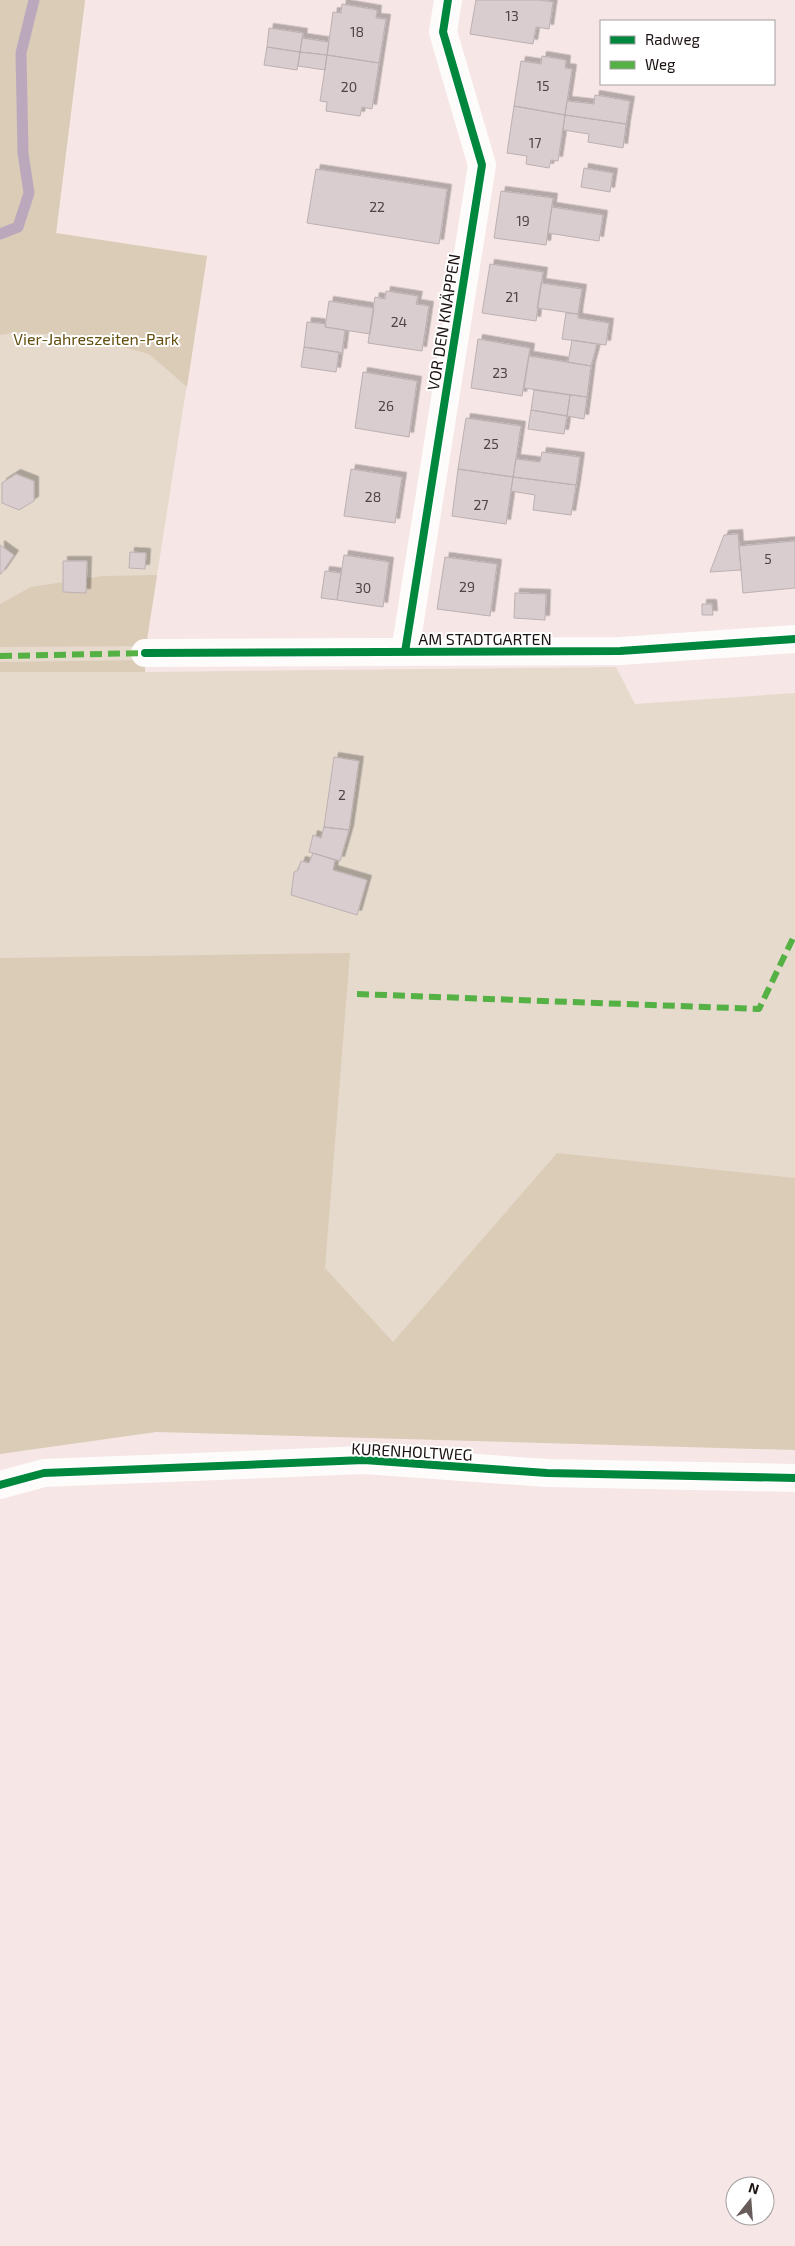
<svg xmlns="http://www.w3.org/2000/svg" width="795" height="2246" viewBox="0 0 795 2246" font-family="'Exo 2',sans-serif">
  <defs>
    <filter id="shadow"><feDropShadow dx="4.5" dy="-4.5" stdDeviation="0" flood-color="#0004"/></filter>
  </defs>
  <rect width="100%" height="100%" fill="#f6e6e5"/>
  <path fill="#e6dacd" d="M 0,0 L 85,0 L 56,234 L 207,256 L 146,646 L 145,672 L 616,667 L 635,704 L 795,693 L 795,1449 L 365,1427 L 156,1432 L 0,1450 Z"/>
  <path fill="#dbccb7" d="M 0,0 L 85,0 L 56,233 L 207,256 L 187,387 L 149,354 L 77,335 L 13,333 L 0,335 Z
    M 157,575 L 146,646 L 0,647 L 0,604 L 31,587 L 103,576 Z
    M 145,660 L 145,672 L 0,672 L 0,662 Z
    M 350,953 L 325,1268 L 393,1342 L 557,1153 L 795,1178 L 795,1450 L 156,1432 L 0,1454 L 0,958 Z"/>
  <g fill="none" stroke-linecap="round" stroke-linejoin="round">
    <path stroke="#bca8bd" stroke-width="11" d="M 0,234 L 18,227 L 29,193 L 23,153 L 21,53 L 34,0"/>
  </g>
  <path fill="#dacdcf" stroke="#bcb0b2" filter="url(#shadow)" d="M 476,0 L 540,0 L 553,2 L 549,29 L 536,27 L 533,44 L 470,34 Z
    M 342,4 L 377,10 L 376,18 L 386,19 L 379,63 L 327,55 L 333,12 L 341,13 Z
    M 269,28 L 303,33 L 300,52 L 267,47 Z
    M 302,38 L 329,42 L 327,55 L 300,52 Z
    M 267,47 L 300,52 L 297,70 L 264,65 Z
    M 300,52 L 327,55 L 325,70 L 298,66 Z
    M 327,55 L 379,63 L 372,109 L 362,107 L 360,116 L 326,111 L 327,102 L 320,101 Z
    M 542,56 L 566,60 L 565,68 L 572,69 L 565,115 L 514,106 L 521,61 L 541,64 Z
    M 595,95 L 630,101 L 626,124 L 565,115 L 567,101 L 594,104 Z
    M 514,106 L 565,115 L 558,161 L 551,160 L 549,168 L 526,164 L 527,156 L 507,153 Z
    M 565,115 L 626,124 L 623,148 L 588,142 L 589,134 L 563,130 Z
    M 584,168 L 613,173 L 610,192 L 581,187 Z
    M 316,169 L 447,189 L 439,244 L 307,223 Z
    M 501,191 L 553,198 L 546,245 L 494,238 Z
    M 552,207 L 603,215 L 599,241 L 548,233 Z
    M 490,264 L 543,272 L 536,321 L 482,313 Z
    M 541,283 L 582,289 L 578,314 L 537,308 Z
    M 386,291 L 418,296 L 416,304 L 429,306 L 422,351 L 368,343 L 375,297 L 385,299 Z
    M 329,301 L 374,308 L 370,334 L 325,327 Z
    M 566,313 L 578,314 L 578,318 L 609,323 L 606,345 L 562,339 Z
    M 307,322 L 326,324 L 325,327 L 345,330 L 342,353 L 304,347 Z
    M 478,339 L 530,348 L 522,396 L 471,388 Z
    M 572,340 L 597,344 L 591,366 L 568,362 Z
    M 304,347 L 339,352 L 336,372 L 301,367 Z
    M 529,356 L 591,366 L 587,397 L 524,388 Z
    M 363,372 L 417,381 L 409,437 L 355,428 Z
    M 534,390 L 570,395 L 567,416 L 531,410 Z
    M 570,395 L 587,397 L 584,419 L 567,416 Z
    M 531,410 L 567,416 L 564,434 L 528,429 Z
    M 466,418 L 521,426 L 513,477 L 458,469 Z
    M 542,452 L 580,457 L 576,485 L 513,477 L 516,459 L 540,462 Z
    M 351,469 L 402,477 L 395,523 L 344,516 Z
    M 458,469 L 513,477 L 506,524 L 452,516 Z
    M 16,474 L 34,481 L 34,501 L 19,510 L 2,503 L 2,483 Z
    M 513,477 L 576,485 L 571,515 L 533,510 L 535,495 L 511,491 Z
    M 738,534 L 741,570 L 710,572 L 724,535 Z
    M 795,541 L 795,588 L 743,593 L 739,546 Z
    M 0,545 L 14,555 L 1,574 L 0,574 Z
    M 130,552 L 146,553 L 145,569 L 129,568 Z
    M 344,555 L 389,562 L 383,607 L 337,600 Z
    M 445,557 L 497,564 L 490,616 L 437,609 Z
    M 63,561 L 87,561 L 86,593 L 63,592 Z
    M 325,571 L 341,573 L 337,600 L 321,598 Z
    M 515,593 L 546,594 L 545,620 L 514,618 Z
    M 702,604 L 712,604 L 713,615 L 702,615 Z
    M 334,757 L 359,761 L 349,830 L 324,827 Z
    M 324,827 L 349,830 L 340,861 L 309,852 L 313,835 L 321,838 Z
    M 313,853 L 335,860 L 333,870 L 367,880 L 357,915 L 291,895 L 294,872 L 298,870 L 301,861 L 309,863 Z"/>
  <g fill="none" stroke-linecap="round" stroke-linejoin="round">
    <path stroke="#fefbfb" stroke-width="28" d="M 405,652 L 482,165 L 443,32 L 448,0
      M 145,653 L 620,651 L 795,639
      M 0,1485 L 44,1473 L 364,1460 L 547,1473 L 795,1478"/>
    <path stroke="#55b144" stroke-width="6" stroke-dasharray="12 6" stroke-linecap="butt" d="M 0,656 L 145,653
      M 357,994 L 759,1009 L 795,934"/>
    <g stroke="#fff" stroke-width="11">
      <path id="cycleway" d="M 405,652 L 482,165 L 443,32 L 448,0
        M 145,653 L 620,651 L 795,639
        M 0,1485 L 44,1473 L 364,1460 L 547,1473 L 795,1478"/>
    </g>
    <use href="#cycleway" stroke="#00873e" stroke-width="8"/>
  </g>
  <g text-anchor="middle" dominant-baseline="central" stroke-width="4" stroke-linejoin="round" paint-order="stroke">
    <g font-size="14" fill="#4e4444">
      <text x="512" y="15">13</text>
      <text x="357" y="31">18</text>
      <text x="543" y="85">15</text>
      <text x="349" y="86">20</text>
      <text x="535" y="142">17</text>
      <text x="377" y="206">22</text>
      <text x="523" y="220">19</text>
      <text x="512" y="296">21</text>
      <text x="399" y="321">24</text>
      <text x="500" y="372">23</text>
      <text x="386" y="405">26</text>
      <text x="491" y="443">25</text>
      <text x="373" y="496">28</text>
      <text x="481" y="504">27</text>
      <text x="768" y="558">5</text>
      <text x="467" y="586">29</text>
      <text x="363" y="587">30</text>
      <text x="342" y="794">2</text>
    </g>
    <g font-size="16" fill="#1b1211" stroke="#fff">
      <text transform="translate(443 322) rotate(-81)">VOR DEN KNÄPPEN</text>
      <text x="485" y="638">AM STADTGARTEN</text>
      <text transform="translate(412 1451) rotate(3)">KURENHOLTWEG</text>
    </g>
    <g font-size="16" fill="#634e0e" stroke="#fff">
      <text x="96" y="338">Vier-Jahreszeiten-Park</text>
    </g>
  </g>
  <rect x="600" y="20" width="175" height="65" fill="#ffffff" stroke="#a4a0a0"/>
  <rect x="610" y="36" width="25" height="8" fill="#00873e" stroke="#a4a0a0"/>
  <text x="645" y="45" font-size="15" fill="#1b1211">Radweg</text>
  <rect x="610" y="61" width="25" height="8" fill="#55b144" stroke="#a4a0a0"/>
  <text x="645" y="70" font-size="15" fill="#1b1211">Weg</text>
  <g transform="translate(750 2201) rotate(17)"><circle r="24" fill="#ffffff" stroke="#a4a0a0"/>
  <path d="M0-4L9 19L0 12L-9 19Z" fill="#685c5b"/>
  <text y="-8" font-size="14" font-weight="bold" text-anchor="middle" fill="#1b1211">N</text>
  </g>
</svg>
